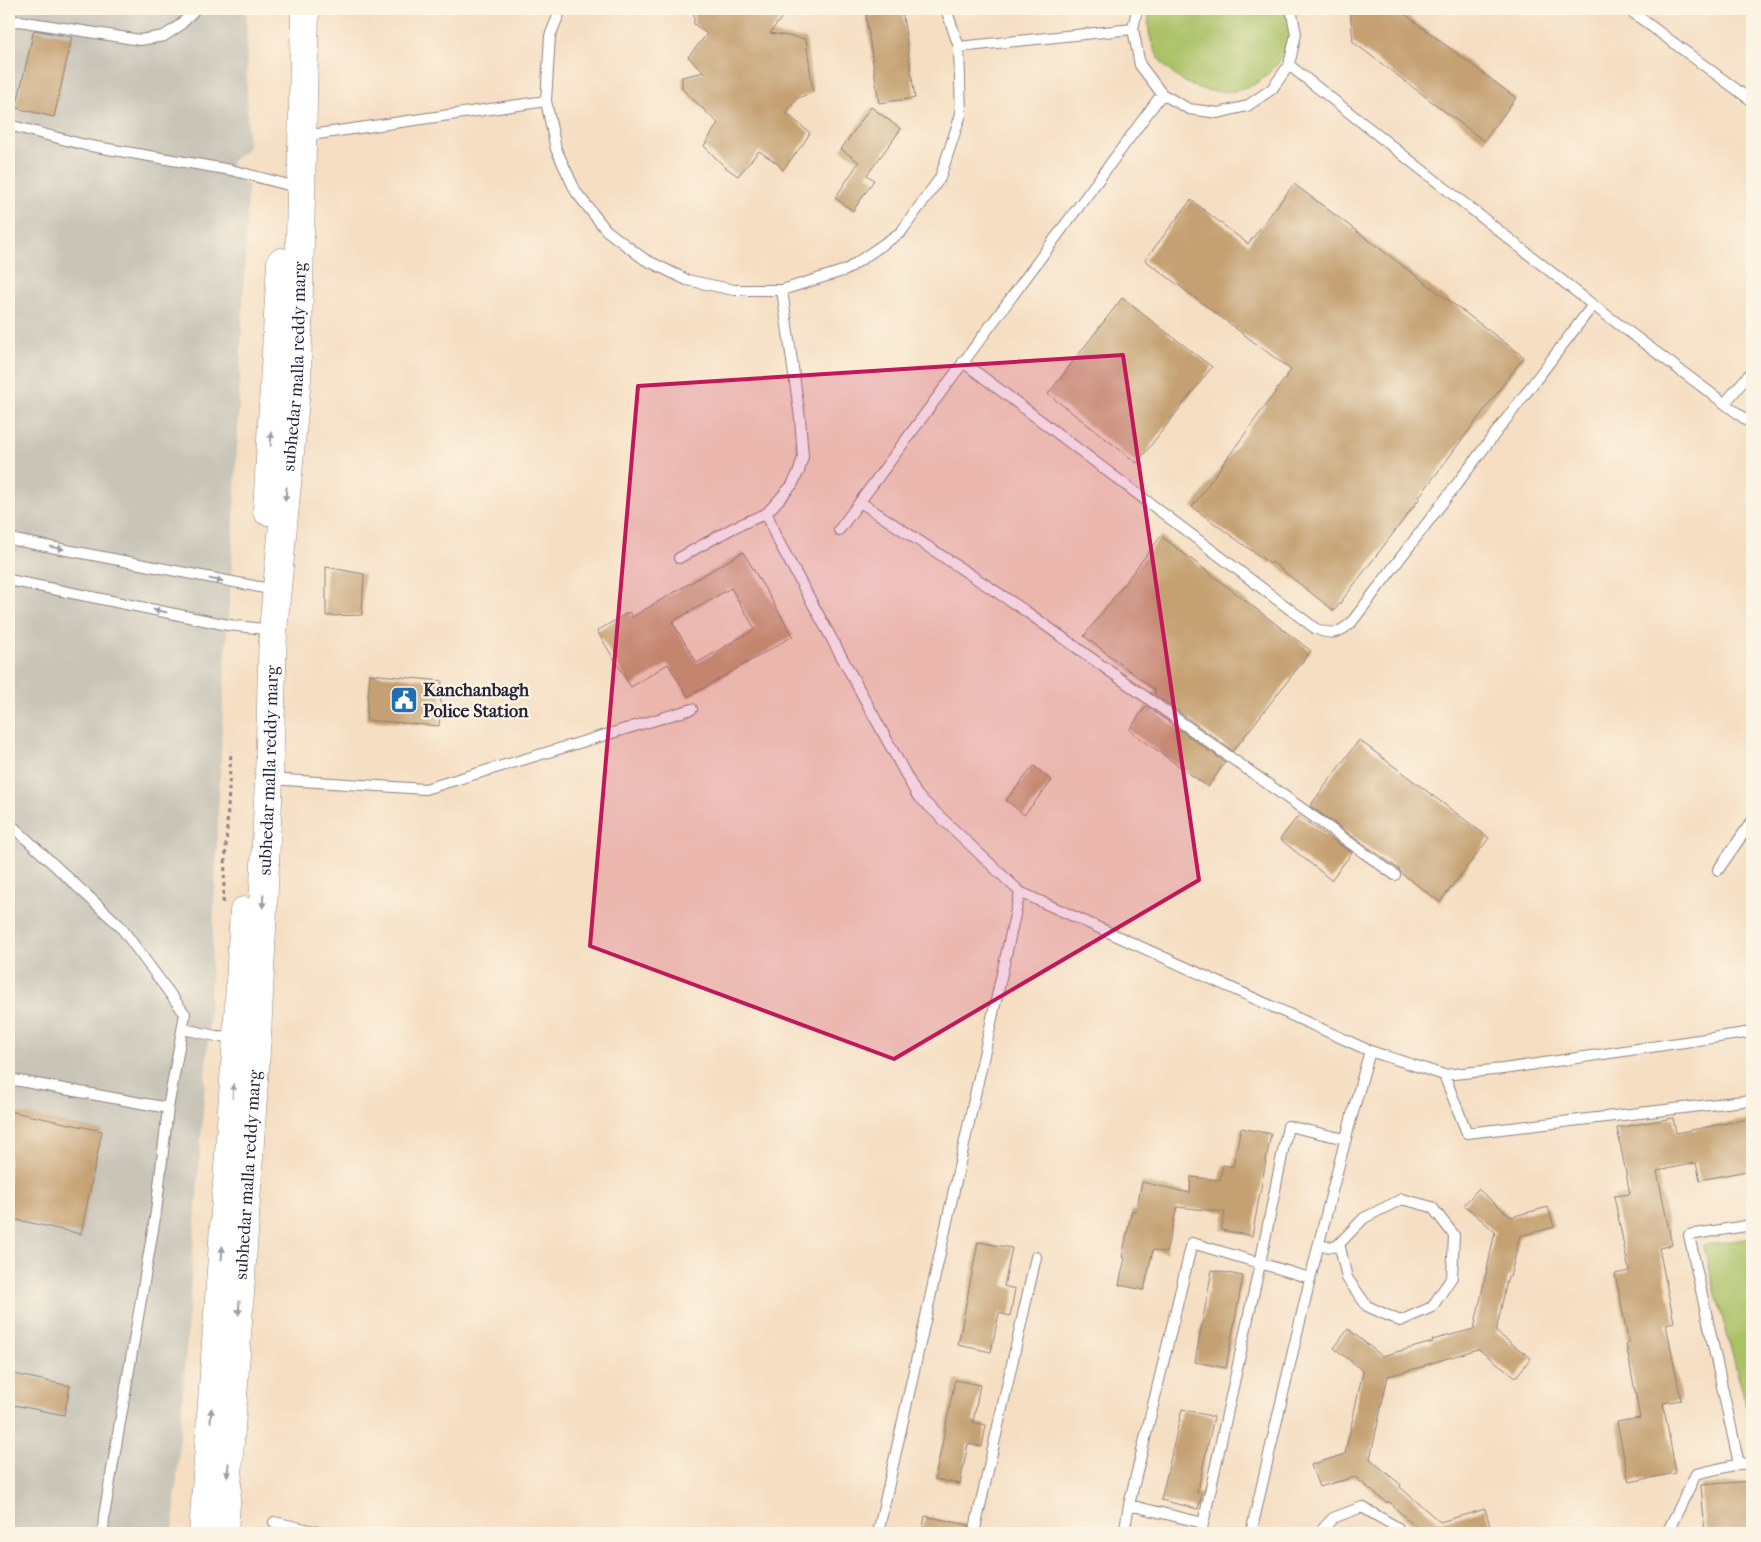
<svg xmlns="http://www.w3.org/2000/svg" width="1761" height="1542" viewBox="0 0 1761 1542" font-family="'IM FELL French Canon',serif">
  <rect width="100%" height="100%" fill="#fcf5e5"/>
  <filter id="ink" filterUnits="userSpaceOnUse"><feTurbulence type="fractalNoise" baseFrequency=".02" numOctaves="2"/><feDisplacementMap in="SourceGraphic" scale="10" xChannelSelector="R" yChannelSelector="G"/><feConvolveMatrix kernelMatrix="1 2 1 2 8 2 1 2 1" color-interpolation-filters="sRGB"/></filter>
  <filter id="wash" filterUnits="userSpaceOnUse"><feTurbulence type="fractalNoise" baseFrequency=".0096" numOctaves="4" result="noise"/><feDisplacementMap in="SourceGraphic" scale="20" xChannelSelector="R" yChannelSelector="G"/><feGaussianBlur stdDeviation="1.12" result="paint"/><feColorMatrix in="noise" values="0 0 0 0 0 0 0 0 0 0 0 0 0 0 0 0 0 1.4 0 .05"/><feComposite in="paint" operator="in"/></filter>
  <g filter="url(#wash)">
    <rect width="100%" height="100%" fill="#f5dec2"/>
    <path fill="#c8c4b8" d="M 9,9 L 246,9 L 248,148 L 232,161 L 231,177 L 248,185 L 232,564 L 225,664 L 208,1040 L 173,1533 L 9,1533 Z"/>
    <path fill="#aac166" stroke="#667250" d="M 1149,9 L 1291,9 C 1292,15 1293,22 1292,28 C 1291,40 1285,53 1278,63 C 1270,73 1260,82 1249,87 C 1213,101 1166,83 1153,46 C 1148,34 1148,22 1149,9 Z
      M 1752,1238 L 1752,1428 L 1703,1245 Z"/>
    <g id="blocks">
      <path fill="#c4a072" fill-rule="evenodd" d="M 694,9 L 788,9 L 770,33 L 806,39 L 813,92 L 796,99 L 786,113 L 810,133 L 803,144 L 783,170 L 778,164 L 759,151 L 738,176 L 725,167 L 704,146 L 718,123 L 682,89 L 682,77 L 704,72 L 688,57 L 707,34 L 694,24 Z
        M 865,9 L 902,9 L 915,98 L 879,103 Z
        M 1350,9 L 1398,9 L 1516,98 L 1484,141 L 1353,42 Z
        M 34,30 L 72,37 L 54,117 L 16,108 Z
        M 871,107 L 901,129 L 867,175 L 874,180 L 853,211 L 835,198 L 859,162 L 841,149 Z
        M 1294,184 L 1524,357 L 1419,497 L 1420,498 L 1334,611 L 1272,562 L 1270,564 L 1192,507 L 1291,370 L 1145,260 L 1191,200 L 1248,244 Z
        M 1122,298 L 1212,367 L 1137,463 L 1048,394 Z
        M 1161,536 L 1311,651 L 1233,751 L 1154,694 L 1156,691 L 1084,636 Z
        M 743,552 L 793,636 L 688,697 L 668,664 L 631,687 L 597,631 L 629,612 L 632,617 ZM 731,588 L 755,629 L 697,663 L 672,622 Z
        M 326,567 L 364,574 L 362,615 L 326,616 Z
        M 370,674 L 442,681 L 439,726 L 366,720 Z
        M 1146,706 L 1225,762 L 1208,787 L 1129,730 Z
        M 1359,740 L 1489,838 L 1440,902 L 1402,874 L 1399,869 L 1310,806 Z
        M 1034,766 L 1052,781 L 1024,815 L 1006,800 Z
        M 1298,816 L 1352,853 L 1331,880 L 1280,839 Z
        M 9,1111 L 102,1131 L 81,1234 L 9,1218 Z
        M 1673,1118 L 1676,1133 L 1748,1119 L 1752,1139 L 1752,1170 L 1700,1180 L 1696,1163 L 1657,1171 L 1672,1245 L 1659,1248 L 1674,1322 L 1666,1324 L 1681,1400 L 1663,1403 L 1676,1473 L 1629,1482 L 1617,1422 L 1640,1418 L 1626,1344 L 1629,1343 L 1615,1274 L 1629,1271 L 1614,1196 L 1630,1194 L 1617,1128 Z
        M 1241,1128 L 1271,1134 L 1252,1236 L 1221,1230 L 1225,1212 L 1177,1207 L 1166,1253 L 1153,1250 L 1144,1290 L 1119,1285 L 1125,1258 L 1122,1257 L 1132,1210 L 1136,1211 L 1142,1182 L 1190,1193 L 1191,1177 L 1220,1180 L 1223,1165 L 1233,1167 Z
        M 1478,1189 L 1511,1217 L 1548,1207 L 1554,1227 L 1520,1236 L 1510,1277 L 1508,1276 L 1496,1332 L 1531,1358 L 1516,1377 L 1478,1349 L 1425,1365 L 1425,1366 L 1388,1376 L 1370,1459 L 1401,1485 L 1400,1487 L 1440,1522 L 1485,1509 L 1491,1529 L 1478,1533 L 1415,1533 L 1414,1529 L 1417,1528 L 1388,1501 L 1387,1503 L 1355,1477 L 1319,1487 L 1311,1465 L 1345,1454 L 1363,1371 L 1334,1348 L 1348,1329 L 1382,1356 L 1433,1342 L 1432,1340 L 1474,1329 L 1495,1232 L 1464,1205 Z
        M 978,1242 L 1012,1248 L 1004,1286 L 1015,1289 L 1010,1316 L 999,1313 L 991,1352 L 958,1345 Z
        M 1212,1270 L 1243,1276 L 1226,1368 L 1195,1362 Z
        M 9,1373 L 70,1386 L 64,1415 L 9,1404 Z
        M 955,1380 L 980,1385 L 973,1422 L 986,1425 L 982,1447 L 968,1444 L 960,1484 L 935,1479 Z
        M 1182,1409 L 1214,1417 L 1197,1493 L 1202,1494 L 1198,1509 L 1161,1500 Z
        M 1752,1481 L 1752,1533 L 1705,1533 L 1701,1485 Z
        M 925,1516 L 969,1525 L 967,1533 L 922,1533 Z"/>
    </g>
  </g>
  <g filter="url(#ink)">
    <use href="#blocks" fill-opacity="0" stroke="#8c807e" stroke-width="1"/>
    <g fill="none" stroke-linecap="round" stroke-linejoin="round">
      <g stroke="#8c807e" stroke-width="12">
        <path id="lane" d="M 561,9 L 550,36 L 546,101 L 556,149 L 576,192 L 606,230 L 644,259 L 687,280 L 734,290 L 782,290 L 846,270 L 901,232 L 940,178 L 961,114 L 959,47 L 946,9
          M 1137,9 L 1133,29 L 1140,65 L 1162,94 L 1189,109 L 1218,113 L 1247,106 L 1272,89 L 1289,65 L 1296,34 L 1291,9
          M 1628,9 L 1752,101
          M 9,22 L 19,21 L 140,40 L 164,36 L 179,26 L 193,12 L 194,9
          M 959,47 L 1133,29
          M 1289,65 L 1593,305 L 1752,424
          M 9,125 L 85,145 L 231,170 L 300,188
          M 304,136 L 546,101
          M 963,362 L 1316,629 C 1332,635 1338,634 1351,623 L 1593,305
          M 1725,403 L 1752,371
          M 860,502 L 1024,610 L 1395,875
          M 767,513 L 775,535 L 917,795 L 1020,892
          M 839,530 L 1162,94
          M 9,539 L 275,590
          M 679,558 L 733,528 L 767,513 L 792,485 L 799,471 L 803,457 L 800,418 L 782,290
          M 9,580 L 228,625 L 273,630
          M 270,779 L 425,789 L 692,709
          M 9,823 L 120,926 L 185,1014 L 168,1108 L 156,1212 L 104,1516 L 103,1533
          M 1718,870 L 1752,821
          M 183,1029 L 216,1036 L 236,1037
          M 1444,1075 L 1503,1069 L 1752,1032
          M 9,1079 L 168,1108
          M 1318,1246 L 1340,1247 L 1347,1278 L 1367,1306 L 1400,1321 L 1432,1307 L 1452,1277 L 1454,1235 L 1432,1207 L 1402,1199 L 1364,1218 L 1337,1246
          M 1739,1464 L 1752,1463
          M 274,1522 L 323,1533
          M 1203,1523 L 1129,1505 L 1192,1243 L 1310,1278
          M 878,1533 L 1020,892 L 1370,1051 L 1444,1075 L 1467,1133 L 1752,1100
          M 974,1533 L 1036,1257
          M 1124,1533 L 1129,1505
          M 1201,1533 L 1260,1264 L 1288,1126 L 1345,1139
          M 1251,1533 C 1288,1372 1324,1211 1370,1051
          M 1319,1533 L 1333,1518 L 1362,1507 L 1398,1528 L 1399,1533
          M 1667,1533 L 1696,1474 L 1739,1464 L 1689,1235 L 1752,1225"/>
      </g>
      <g stroke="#8c807e" stroke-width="29">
        <g id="secondary">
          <path d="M 267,511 L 281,262"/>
          <path d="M 203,1533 L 237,1037 L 244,911"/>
          <path id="s1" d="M 224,1533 L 257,1036 L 269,779 L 273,630 L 297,379 L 305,9"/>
        </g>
      </g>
      <path stroke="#8c807e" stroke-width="3" stroke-dasharray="4 4" stroke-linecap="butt" d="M 223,903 L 231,751"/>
      <use href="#lane" stroke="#fff" stroke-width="10"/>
      <use href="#secondary" stroke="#fff" stroke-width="28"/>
    </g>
    <defs><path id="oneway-solid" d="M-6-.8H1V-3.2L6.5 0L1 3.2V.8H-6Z" transform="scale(1.25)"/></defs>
    <g fill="#9c9ca7">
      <use href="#oneway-solid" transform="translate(271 439) rotate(-87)"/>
      <use href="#oneway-solid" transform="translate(286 494) rotate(95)"/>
      <use href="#oneway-solid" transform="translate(57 548) rotate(11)"/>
      <use href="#oneway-solid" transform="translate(216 580) rotate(11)"/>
      <use href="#oneway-solid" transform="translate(160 611) rotate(-168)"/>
      <use href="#oneway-solid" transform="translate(263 901) rotate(93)"/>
      <use href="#oneway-solid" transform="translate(233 1091) rotate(-86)"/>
      <use href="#oneway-solid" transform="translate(222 1253) rotate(-86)"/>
      <use href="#oneway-solid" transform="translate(239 1308) rotate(94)"/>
      <use href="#oneway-solid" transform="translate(211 1415) rotate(-86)"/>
      <use href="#oneway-solid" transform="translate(228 1470) rotate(94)"/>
    </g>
  </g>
  <path fill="#c2185b" fill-opacity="0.2" stroke="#c2185b" stroke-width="4" stroke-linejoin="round" d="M 1123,355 L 1199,880 L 894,1059 L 590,946 L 638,386 Z"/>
  <defs>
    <g id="civic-square" transform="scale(1.4375)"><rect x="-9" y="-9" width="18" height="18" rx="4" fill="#1f6fb2" stroke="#fcf5e5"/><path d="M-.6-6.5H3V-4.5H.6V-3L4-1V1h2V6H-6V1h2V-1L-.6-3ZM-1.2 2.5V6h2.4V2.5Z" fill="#fff"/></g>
  </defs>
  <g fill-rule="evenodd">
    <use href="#civic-square" x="404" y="700"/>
  </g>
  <g text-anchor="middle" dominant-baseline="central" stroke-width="4.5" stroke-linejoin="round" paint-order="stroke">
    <g font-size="18" fill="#22223b" stroke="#fcf5e5">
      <text stroke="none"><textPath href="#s1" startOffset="1169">subhedar malla reddy marg</textPath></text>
      <text stroke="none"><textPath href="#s1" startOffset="764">subhedar malla reddy marg</textPath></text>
      <text stroke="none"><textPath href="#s1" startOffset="359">subhedar malla reddy marg</textPath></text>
    </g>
    <g font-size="18" font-weight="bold" fill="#22223b" stroke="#fcf5e5" text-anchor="start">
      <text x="423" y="690">Kanchanbagh<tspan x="423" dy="21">Police Station</tspan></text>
    </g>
  </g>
  <rect width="1761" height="1542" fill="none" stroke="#fcf5e5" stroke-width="30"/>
</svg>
